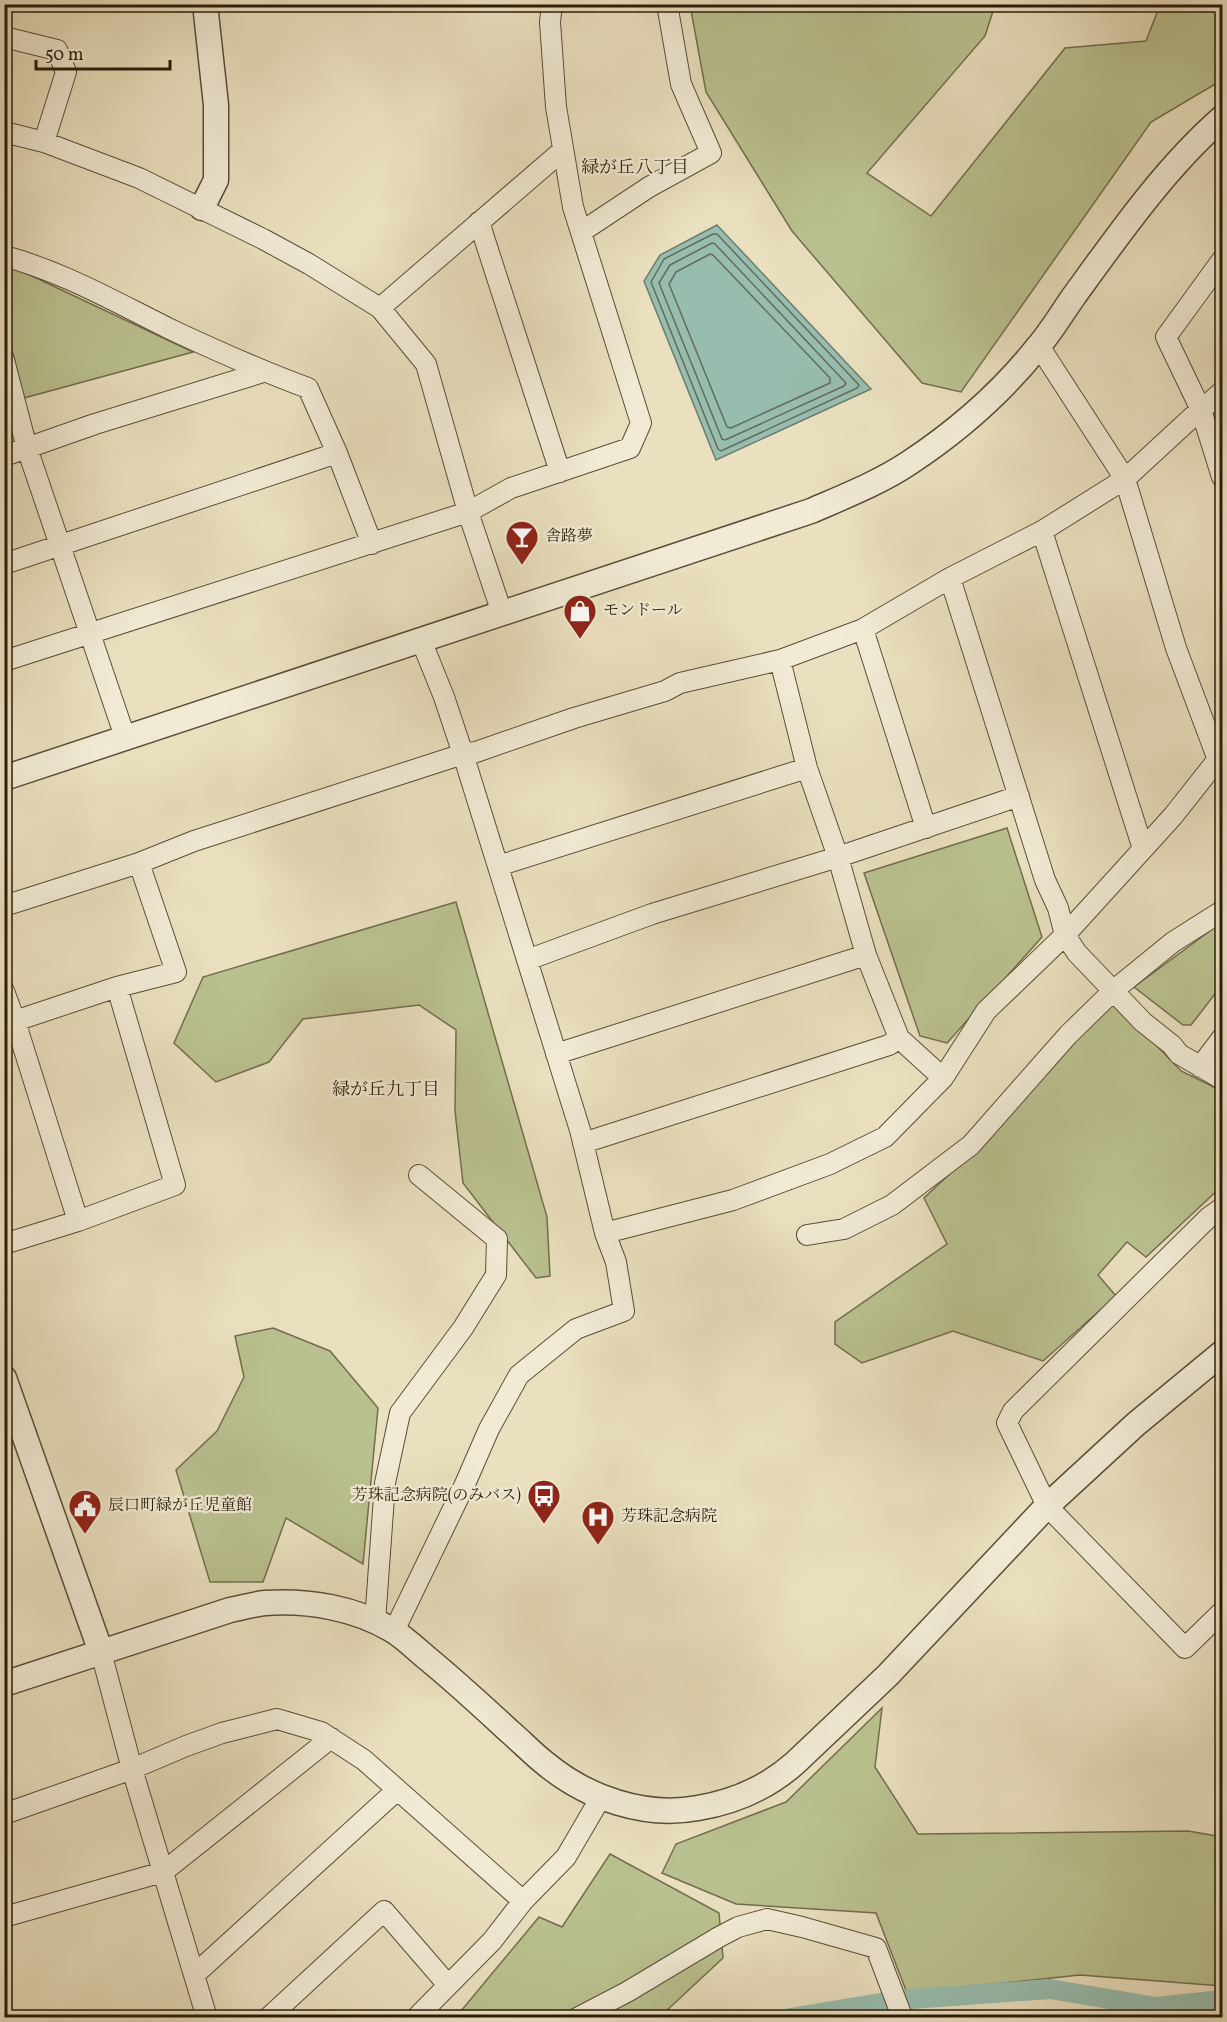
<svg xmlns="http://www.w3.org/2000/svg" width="1227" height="2022" viewBox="0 0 1227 2022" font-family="Vollkorn,'Noto Serif JP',serif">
  <rect width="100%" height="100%" fill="#eae0bf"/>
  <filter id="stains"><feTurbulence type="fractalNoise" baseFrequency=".00333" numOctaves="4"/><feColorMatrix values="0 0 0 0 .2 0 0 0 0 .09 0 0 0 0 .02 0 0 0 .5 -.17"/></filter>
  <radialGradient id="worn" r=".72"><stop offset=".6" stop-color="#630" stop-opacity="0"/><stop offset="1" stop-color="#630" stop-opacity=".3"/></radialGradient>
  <path fill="#bac190" stroke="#726e4e" stroke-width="1.5" d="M 690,5 L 995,5 L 985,36 L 867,173 L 931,216 L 1065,48 L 1146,41 L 1160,5 L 1222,5 L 1222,80 L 1151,122 L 961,392 L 922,383 L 792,231 L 706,92 Z
    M 13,267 L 193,352 L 24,398 L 5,323 L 4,271 Z
    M 1007,828 L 1042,937 L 947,1043 L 920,1036 L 864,873 Z
    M 456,902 L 547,1217 L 550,1276 L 536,1278 L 463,1183 L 455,1111 L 456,1030 L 419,1005 L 303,1019 L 269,1062 L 216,1082 L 174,1043 L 203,977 Z
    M 1222,922 L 1222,985 L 1191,1025 L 1183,1025 L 1134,987 Z
    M 1112,999 L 1181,1071 L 1222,1091 L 1222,1186 L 1146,1257 L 1127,1242 L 1098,1275 L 1116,1296 L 1043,1361 L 953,1331 L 862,1363 L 835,1344 L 835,1322 L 947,1244 L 924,1198 L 971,1154 Z
    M 273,1328 L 330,1351 L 378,1408 L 363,1564 L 286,1518 L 263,1582 L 210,1582 L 176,1470 L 217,1431 L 244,1377 L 235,1336 Z
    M 882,1708 L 875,1767 L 918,1834 L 1188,1831 L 1222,1837 L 1222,1986 L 1080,1975 L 907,1993 L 876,1913 L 736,1904 L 662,1873 L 676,1844 L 786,1802 Z
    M 610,1854 L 719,1913 L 723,1958 L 664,2013 L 665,2017 L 453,2018 L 461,2011 L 539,1917 L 562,1927 Z"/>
  <path fill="#98bdae" stroke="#6c7d6d" stroke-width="1.5" d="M 717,225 L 871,389 L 716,460 L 644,281 L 660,255 Z"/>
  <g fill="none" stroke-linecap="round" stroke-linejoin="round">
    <path stroke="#616c5c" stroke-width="1.5" d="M 713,234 L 717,234 L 859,385 L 857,388 L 721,451 L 718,449 L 651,282 L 664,259 Z
      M 712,243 L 715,244 L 846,383 L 844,386 L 725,440 L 722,439 L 659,283 L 670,265 Z
      M 710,254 L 713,255 L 830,378 L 830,383 L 731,428 L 727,427 L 669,284 L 676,272 Z"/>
    <path stroke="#98bdae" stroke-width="20" d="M 790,2018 L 898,2000 L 1050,1989 L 1156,2007 L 1222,2000"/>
    <g stroke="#5a4d38" stroke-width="22">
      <path id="minor" d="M 4,37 L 57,50 L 66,72 L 44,142
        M 4,132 L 44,142 L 139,178 L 263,239 L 309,264 L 380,308 L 426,364 L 468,512 L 502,613
        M 479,222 L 560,472
        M 581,232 L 649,187 L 711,153 L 681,84 L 667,4
        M 4,256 C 64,272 117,303 172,330 C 217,351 261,371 308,388 L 337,453 L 372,544
        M 1222,260 L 1166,337 L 1201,410 L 1222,477
        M 380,308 L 562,151
        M 1039,346 L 1125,479 L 1176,648 L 1218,760
        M 4,360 L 27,448 L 125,737
        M 4,456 L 95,424 L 263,372
        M 1042,531 L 1143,849
        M 4,564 L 337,453
        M 950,578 L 1045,880 L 1058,908 L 1065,935 L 1077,953 L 1143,1022 L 1172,1045 L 1179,1054 L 1222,1079
        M 863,629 L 926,828
        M 780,660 L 807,768 L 838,857 L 866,955 L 899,1038 L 943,1078
        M 4,661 L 468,512 L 511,488 L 630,448 L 641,423 L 573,207 L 556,107 L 550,22 L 552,4
        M 498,866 L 807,768
        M 4,906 L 139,863 L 194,841 L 463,754 L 476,752 L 574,718 L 665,691 L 680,683 L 780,660 L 863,629 L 950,578 L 1042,531 L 1125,479 L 1189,420 L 1222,392
        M 527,960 L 652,914 L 838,857 L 1019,796
        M 4,991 L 15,1021 L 4,1024
        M 556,1054 L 866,955
        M 1200,1067 L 1222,1038
        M 583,1143 L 889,1045 L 899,1038
        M 1222,1208 L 1208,1218 L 1013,1411 L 1007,1423 L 1047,1506 L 1185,1648 L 1222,1612
        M 78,1221 L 15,1021 L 117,987 L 176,972 L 139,863
        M 605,1233 L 733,1200 L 830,1164 L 885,1137 L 943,1078 L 986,1011 L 1065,935 L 1173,816 L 1222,754
        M 807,1235 L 844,1229 L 892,1205 L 971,1145 L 1068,1035 L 1114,990 L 1173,942 L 1222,911
        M 4,1244 L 78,1221 L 175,1185 L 117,987
        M 375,1622 L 385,1483 L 400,1413 L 463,1328 L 496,1275 L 497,1239 L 419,1175
        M 394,1631 L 465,1484 L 489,1429 L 519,1375 L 576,1329 L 624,1311 L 616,1262 L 605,1233 L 580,1130 L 463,754 L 444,697 L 421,640
        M 101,1652 L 132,1769 L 207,2018
        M 4,1814 L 132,1769 L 186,1746 L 222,1733 L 277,1719 L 321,1732 L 364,1760 L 523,1901
        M 4,1917 L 163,1872 L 331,1738
        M 194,1975 L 397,1790
        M 268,2018 L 384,1911 L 448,1985
        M 416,2018 L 492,1941 L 523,1901 L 566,1857 L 601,1797
        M 577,2018 L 627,1992 L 719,1937 L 738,1927 L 767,1919 L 802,1927 L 876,1948 L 901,2014"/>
    </g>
    <g stroke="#5a4d38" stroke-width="27">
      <path id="tertiary" d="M 202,208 L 216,180 L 216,105 L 205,4
        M 4,778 L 811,511 C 843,497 879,483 909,463 C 956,432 1001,393 1037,348 C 1051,332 1062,313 1074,296 C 1119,234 1165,168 1222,118
        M 4,1378 L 101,1652
        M 4,1684 L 230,1610 C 241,1608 254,1604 265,1603 C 308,1600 355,1608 392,1630 C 405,1638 416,1649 428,1659 C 456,1682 482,1706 509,1731 C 522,1742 533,1754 546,1764 C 587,1798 645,1818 698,1808 C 734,1802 768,1787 795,1763 L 888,1675 L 1047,1506 L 1136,1424 L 1222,1353"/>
    </g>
    <use href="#minor" stroke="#f1ebd5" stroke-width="20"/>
    <use href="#tertiary" stroke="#f1ebd5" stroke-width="24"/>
  </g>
  <defs>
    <g id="bar-pin" transform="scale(1.725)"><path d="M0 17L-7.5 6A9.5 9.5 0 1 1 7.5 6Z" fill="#8f2418" stroke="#f1ebd5"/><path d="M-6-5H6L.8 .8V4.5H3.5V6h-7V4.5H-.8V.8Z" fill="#fff"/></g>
    <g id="shop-pin" transform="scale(1.725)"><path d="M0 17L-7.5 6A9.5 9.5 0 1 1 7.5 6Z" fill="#8f2418" stroke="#f1ebd5"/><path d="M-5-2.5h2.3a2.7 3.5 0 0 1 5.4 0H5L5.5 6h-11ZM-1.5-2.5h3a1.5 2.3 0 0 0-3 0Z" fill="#fff"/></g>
    <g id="bus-pin" transform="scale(1.725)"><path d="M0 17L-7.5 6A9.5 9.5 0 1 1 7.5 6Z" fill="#8f2418" stroke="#f1ebd5"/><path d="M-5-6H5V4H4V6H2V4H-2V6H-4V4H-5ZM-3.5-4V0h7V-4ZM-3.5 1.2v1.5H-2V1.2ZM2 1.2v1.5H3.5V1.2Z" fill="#fff"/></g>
    <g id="civic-pin" transform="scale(1.725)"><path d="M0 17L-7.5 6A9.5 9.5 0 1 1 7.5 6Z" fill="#8f2418" stroke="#f1ebd5"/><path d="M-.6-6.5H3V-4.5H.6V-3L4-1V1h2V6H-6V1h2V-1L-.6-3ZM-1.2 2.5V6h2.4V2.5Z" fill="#fff"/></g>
    <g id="hospital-pin" transform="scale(1.725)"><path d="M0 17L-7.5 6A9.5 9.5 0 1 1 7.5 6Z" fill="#8f2418" stroke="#f1ebd5"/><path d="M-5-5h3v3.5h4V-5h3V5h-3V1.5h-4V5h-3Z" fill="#fff"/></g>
  </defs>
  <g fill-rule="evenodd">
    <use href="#bar-pin" x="522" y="537"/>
    <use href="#shop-pin" x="580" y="611"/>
    <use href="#bus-pin" x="544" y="1496"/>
    <use href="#civic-pin" x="85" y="1506"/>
    <use href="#hospital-pin" x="598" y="1517"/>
  </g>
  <g text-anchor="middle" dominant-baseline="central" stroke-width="4.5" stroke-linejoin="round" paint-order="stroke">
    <g font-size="16" fill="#2a1c0b" stroke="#f1ebd5" text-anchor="start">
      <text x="545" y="537">舎路夢</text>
      <text x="603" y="611">モンドール</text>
      <text x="521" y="1496" text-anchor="end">芳珠記念病院(のみバス)</text>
      <text x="108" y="1506">辰口町緑が丘児童館</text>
      <text x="621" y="1517">芳珠記念病院</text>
    </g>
    <g font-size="18" fill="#2a1c0b" stroke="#f1ebd5">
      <text x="635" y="168">緑が丘八丁目</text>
      <text x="386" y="1090">緑が丘九丁目</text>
    </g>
  </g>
  <rect width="1227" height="2022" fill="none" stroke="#eae0bf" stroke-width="24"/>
  <rect x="6" y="6" width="1215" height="2010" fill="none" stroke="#2a1c0b" stroke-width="3"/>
  <rect x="12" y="12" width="1203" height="1998" fill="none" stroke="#2a1c0b" stroke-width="1.5"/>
  <path d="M36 60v9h134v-9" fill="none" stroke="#2a1c0b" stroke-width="3"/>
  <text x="45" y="60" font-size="18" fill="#2a1c0b" stroke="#f1ebd5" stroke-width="4.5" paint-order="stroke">50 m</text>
  <rect width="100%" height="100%" filter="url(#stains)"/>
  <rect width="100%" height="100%" fill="url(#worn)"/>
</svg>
